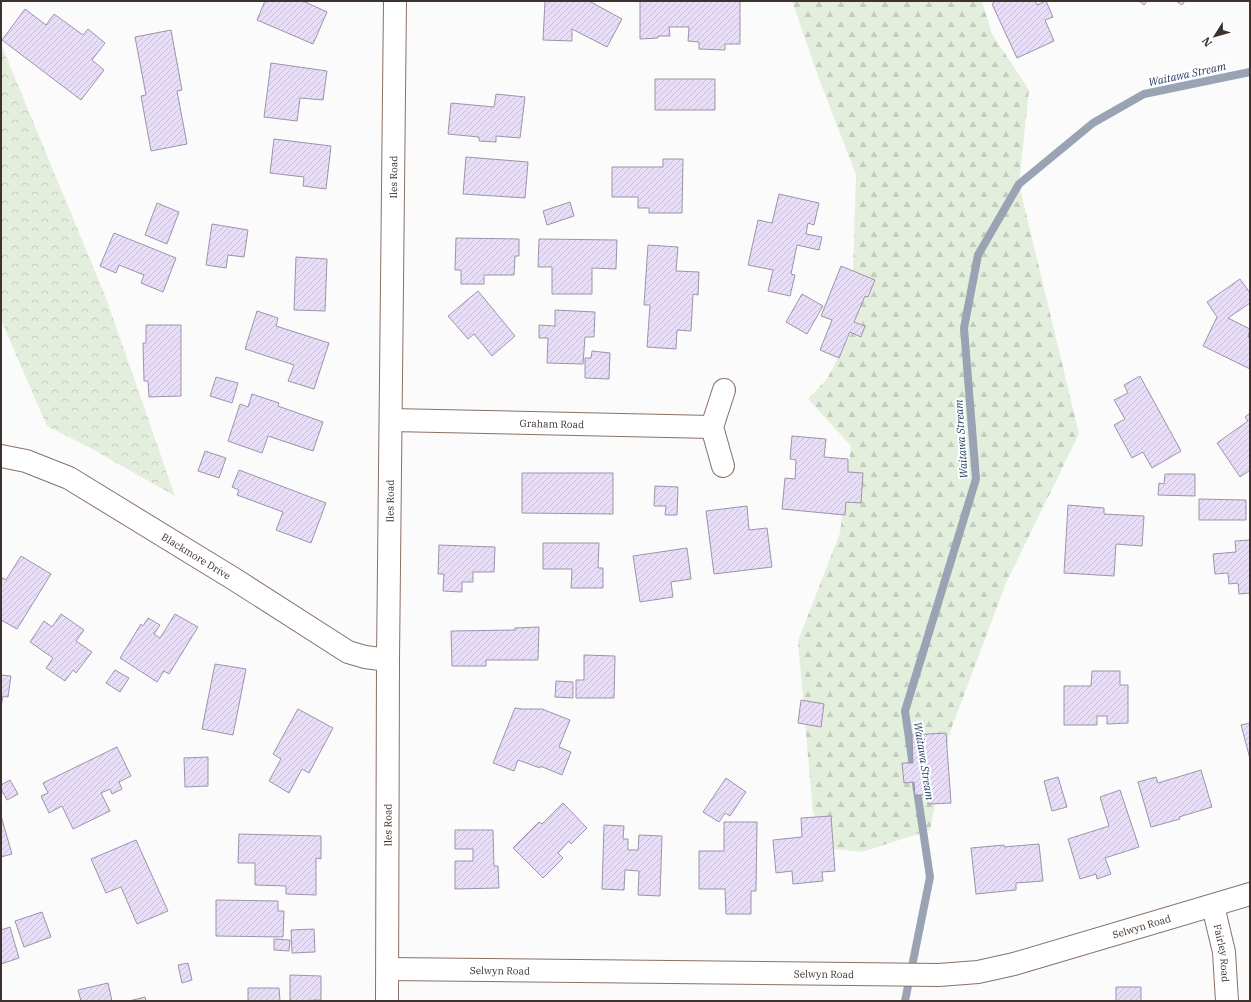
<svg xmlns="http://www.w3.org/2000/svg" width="1251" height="1002" viewBox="0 0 1251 1002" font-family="'IBM Plex Serif',serif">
  <defs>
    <pattern id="forest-firs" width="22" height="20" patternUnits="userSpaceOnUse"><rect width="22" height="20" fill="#e3efdc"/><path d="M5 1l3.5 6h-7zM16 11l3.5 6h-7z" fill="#c4cdbd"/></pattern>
    <pattern id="park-crowns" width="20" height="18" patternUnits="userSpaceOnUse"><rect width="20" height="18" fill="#e3efdc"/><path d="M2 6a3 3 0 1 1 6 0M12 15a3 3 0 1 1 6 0" fill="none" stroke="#c4cdbd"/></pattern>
    <pattern id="building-hatch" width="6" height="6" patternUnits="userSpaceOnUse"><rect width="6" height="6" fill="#e8def7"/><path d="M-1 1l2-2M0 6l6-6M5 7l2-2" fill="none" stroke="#c8bfd4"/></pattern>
  </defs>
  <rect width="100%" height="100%" fill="#fbfbfb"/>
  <path fill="url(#forest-firs)" d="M 792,1 L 982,1 L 992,34 L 1029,90 L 1019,184 L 1079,434 L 1006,583 L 950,732 L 930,830 L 862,852 L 833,849 L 813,813 L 798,641 L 840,533 L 851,446 L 808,399 L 827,379 L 851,334 L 856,175 L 818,76 Z"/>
  <path fill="url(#park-crowns)" d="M 1,44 L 106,298 L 175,496 L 83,444 L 47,426 L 1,320 Z"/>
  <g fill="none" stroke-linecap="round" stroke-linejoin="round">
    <path stroke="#99a3b4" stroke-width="8" d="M 914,773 L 905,711 L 976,479 L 964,328 L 978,255 L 1019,184 L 1093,123 L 1144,94 L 1250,72
      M 905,1001 L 930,877 L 916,784"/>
  </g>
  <path fill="url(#building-hatch)" stroke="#9d94ab" d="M 265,1 L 303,1 L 327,12 L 313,44 L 257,20 Z
    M 545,1 L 589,1 L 622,19 L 607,47 L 572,29 L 572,41 L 543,40 Z
    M 640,1 L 740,1 L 740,44 L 725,44 L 725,50 L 699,49 L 699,42 L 688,41 L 689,27 L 669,27 L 670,36 L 658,36 L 658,38 L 640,39 Z
    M 994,1 L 1035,1 L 1037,5 L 1046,1 L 1053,17 L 1045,20 L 1054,41 L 1017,58 L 992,4 L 994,3 Z
    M 1139,1 L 1147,1 L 1144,5 Z
    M 1176,1 L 1185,1 L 1182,5 Z
    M 25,9 L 46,25 L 54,14 L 83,35 L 88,29 L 105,43 L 92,60 L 104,70 L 81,100 L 2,40 Z
    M 171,30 L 182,90 L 177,91 L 187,144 L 151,151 L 141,96 L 146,95 L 135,37 Z
    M 271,63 L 327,71 L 323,100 L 300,98 L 297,121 L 264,117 Z
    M 655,79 L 715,79 L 715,110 L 655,110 Z
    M 496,94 L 525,97 L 520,138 L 496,136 L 496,142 L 479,141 L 479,137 L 448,134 L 451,103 L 494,107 Z
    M 274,139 L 331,146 L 326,189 L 303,186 L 304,177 L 270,173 Z
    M 466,157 L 528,162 L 525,198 L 463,194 Z
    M 663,159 L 683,159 L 682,213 L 649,213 L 649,208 L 638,208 L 638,197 L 612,197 L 612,167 L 663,167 Z
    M 779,194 L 819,203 L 814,225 L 808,223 L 806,234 L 822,237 L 819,250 L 797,245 L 791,274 L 795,275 L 790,296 L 768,291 L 773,270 L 748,265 L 758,220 L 772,223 Z
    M 570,202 L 574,216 L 547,225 L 543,211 Z
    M 157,203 L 179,212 L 167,244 L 145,235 Z
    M 212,224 L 248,230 L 244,257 L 228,255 L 226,268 L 206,265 Z
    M 114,233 L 176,258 L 163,292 L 141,283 L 144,275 L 119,265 L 116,273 L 100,266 Z
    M 456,238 L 519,239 L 519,256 L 515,256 L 514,275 L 484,275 L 484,284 L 461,284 L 461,270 L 455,270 Z
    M 539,239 L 617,240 L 616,269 L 592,268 L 592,294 L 552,294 L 552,267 L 538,267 Z
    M 648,245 L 678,247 L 676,271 L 699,272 L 698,295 L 693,294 L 691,331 L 677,330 L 676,349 L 647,347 L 650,305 L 644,305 Z
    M 296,257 L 327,259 L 325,311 L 294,310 Z
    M 841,266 L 875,280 L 868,297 L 865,296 L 854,322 L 865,326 L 861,337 L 850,332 L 839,358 L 820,350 L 832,320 L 821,316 Z
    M 1240,279 L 1250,293 L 1250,303 L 1228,318 L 1250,329 L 1248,337 L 1250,338 L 1250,369 L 1203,346 L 1217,317 L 1207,302 Z
    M 478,291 L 515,336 L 492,356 L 474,334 L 468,339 L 448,316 Z
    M 802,294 L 823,306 L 807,334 L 786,322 Z
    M 555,310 L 595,312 L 594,337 L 585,337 L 583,364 L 547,363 L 548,338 L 539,338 L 539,325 L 555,326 Z
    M 257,311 L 278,318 L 276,326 L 329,343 L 314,389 L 288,381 L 294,365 L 245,349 Z
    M 146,325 L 181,325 L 181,396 L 149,397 L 148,381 L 144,381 L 143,343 L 146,343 Z
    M 592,351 L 610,353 L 609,379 L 585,378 L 585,358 L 591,358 Z
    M 1140,376 L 1181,451 L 1152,468 L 1143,452 L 1132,458 L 1114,425 L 1125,419 L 1114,400 L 1128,393 L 1124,385 Z
    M 216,377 L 238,383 L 232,403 L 210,396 Z
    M 252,394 L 279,403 L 278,406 L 323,422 L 313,451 L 268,436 L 262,453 L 228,441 L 240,404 L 248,407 Z
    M 1250,413 L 1250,470 L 1240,477 L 1217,443 L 1248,421 L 1245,417 Z
    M 792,436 L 826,439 L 824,457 L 848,459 L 848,472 L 863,473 L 861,503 L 846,502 L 845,515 L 782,509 L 785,478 L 795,479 L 796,460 L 790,459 Z
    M 205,451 L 226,458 L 219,478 L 198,471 Z
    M 239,470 L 326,503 L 311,543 L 276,530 L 283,512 L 237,495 L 239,490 L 232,487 Z
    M 522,473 L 613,473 L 613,514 L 522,513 Z
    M 1165,474 L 1195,474 L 1195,496 L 1158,495 L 1159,483 L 1164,484 Z
    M 655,486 L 678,487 L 677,515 L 665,515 L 666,506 L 654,506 Z
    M 1199,499 L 1246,500 L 1246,520 L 1199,520 Z
    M 1068,505 L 1104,508 L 1104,514 L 1144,516 L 1142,546 L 1116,544 L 1114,576 L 1064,573 Z
    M 747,506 L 749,530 L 767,528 L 772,567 L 714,574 L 706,511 Z
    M 1250,540 L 1250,593 L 1239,594 L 1238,583 L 1229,584 L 1228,573 L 1215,574 L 1213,554 L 1236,552 L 1235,541 Z
    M 543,543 L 599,543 L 598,568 L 603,568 L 603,588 L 571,588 L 572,569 L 543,569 Z
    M 439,545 L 495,547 L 494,572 L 473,572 L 473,582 L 462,582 L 462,592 L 443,591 L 444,574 L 438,574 Z
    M 687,548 L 691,579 L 671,582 L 673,597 L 640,602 L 633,556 Z
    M 21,556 L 51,574 L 17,629 L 1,620 L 1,577 L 6,580 Z
    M 61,614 L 84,630 L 76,641 L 92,652 L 76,673 L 73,670 L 65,681 L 46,668 L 53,658 L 30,642 L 44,621 L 52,627 Z
    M 175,614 L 198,627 L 169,674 L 164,671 L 157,682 L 120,658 L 141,624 L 143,626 L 148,618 L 160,625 L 154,634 L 160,638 Z
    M 539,627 L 538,660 L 486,660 L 486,666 L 452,666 L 451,631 L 515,630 L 515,628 Z
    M 584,655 L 615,656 L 614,698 L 576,698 L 576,680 L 584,680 Z
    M 215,664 L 246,669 L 233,735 L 202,729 Z
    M 115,670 L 129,678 L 120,692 L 106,683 Z
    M 1092,671 L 1120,671 L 1120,685 L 1128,685 L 1128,723 L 1107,724 L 1107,716 L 1097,716 L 1097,725 L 1064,725 L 1064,686 L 1091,686 Z
    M 1,675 L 11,676 L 8,697 L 3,696 L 1,707 Z
    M 556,681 L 573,682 L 573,698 L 555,697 Z
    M 801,700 L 824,704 L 821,727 L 798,723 Z
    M 515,708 L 522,709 L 542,709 L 570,720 L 559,747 L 571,752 L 562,775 L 540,766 L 540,768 L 518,760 L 514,771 L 493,763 Z
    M 298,709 L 333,728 L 309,773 L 302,769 L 289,793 L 269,781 L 281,759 L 273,754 Z
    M 1250,723 L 1250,759 L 1241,725 Z
    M 946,733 L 951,803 L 928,804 L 928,795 L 915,795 L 914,782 L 904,783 L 902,763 L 913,763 L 912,735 Z
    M 117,747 L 131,776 L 119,782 L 122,789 L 112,794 L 110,789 L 101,793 L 110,811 L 73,829 L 62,806 L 49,813 L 41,796 L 48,793 L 43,783 Z
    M 208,757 L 208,786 L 185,787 L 184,758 Z
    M 1201,770 L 1212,807 L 1179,817 L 1180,819 L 1151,827 L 1138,782 L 1156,777 L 1158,783 Z
    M 1058,777 L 1067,807 L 1052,811 L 1044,781 Z
    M 726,778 L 746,792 L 730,816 L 725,813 L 719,822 L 703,812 Z
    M 10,780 L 18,794 L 7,800 L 1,789 L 1,785 Z
    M 1120,790 L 1139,847 L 1105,858 L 1111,874 L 1097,879 L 1096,874 L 1080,879 L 1068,839 L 1109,826 L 1100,797 Z
    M 563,803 L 587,828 L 571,844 L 569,841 L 558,853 L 563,858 L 543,878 L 513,848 L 539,822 L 542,824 Z
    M 1,816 L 12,854 L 1,857 Z
    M 831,816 L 835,871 L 822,872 L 823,881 L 793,884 L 792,871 L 776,873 L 773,840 L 802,837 L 801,818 Z
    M 724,822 L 757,822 L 756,891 L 751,891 L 751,914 L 726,914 L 725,889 L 699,889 L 699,851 L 724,851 Z
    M 604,825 L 624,826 L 623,839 L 628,839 L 628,850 L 638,850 L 639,835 L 662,836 L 660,896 L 638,895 L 639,871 L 625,870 L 624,890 L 602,889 Z
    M 455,830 L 493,830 L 494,866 L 498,866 L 499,888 L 455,889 L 455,861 L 473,861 L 473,849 L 455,849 Z
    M 239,834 L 321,836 L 321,859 L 316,858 L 316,895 L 286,894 L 286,886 L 255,885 L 255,863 L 238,863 Z
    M 136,840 L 168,911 L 137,924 L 121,887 L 106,893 L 91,859 Z
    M 1039,844 L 1043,881 L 1016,883 L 1016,890 L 976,894 L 971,848 L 1004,845 L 1004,847 Z
    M 216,900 L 278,901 L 278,911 L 284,911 L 283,937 L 216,936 Z
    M 42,912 L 51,937 L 24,947 L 15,921 Z
    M 10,927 L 19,958 L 1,964 L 1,930 Z
    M 314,929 L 315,952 L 292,953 L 291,930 Z
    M 274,939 L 290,940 L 289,951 L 274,950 Z
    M 188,963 L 192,980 L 182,983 L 178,965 Z
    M 290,975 L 321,976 L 321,1000 L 290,1001 Z
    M 108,983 L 112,1001 L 81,1001 L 78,990 Z
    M 1116,987 L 1141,987 L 1141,1001 L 1116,1001 Z
    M 248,988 L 279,988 L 280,1001 L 248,1001 Z
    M 145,997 L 146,1001 L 129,1001 Z"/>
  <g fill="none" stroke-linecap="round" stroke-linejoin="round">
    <g stroke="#897165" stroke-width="24">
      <g id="minor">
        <path id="s1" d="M 391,420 L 712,427"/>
        <path id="s2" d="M 1,456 L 26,461 L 69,478 L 234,579 L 348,652 L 365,657 L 388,660"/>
        <path d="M 723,466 L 712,427 L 724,390"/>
        <path id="s3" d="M 1213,906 L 1224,952 L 1227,1001"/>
        <path id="s4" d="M 388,969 L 939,975 L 978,972 L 1014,964 L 1250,894"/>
        <path id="s5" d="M 387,1001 L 388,660 L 395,1"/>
      </g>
    </g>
    <use href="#minor" stroke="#fff" stroke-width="22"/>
  </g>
  <g text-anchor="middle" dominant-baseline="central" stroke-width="4" stroke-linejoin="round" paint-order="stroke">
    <g font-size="10" fill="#3d322d" stroke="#fff">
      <text stroke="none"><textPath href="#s5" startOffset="824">Iles Road</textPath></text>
      <text stroke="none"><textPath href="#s1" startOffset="161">Graham Road</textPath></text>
      <text stroke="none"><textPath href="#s5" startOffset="500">Iles Road</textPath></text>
      <text stroke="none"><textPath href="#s2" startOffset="221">Blackmore Drive</textPath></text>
      <text stroke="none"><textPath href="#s5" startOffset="176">Iles Road</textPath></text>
      <text stroke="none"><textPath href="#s4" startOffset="760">Selwyn Road</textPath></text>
      <text stroke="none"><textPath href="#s3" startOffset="48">Fairley Road</textPath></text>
      <text stroke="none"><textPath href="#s4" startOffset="112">Selwyn Road</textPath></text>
      <text stroke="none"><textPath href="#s4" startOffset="436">Selwyn Road</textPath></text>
    </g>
    <g font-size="11" font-style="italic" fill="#223d62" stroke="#fff">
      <text transform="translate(1187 74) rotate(-12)">Waitawa Stream</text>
      <text transform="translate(961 439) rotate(-94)">Waitawa Stream</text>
      <text transform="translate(924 761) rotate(81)">Waitawa Stream</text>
    </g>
  </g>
  <rect width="1251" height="1002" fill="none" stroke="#3d322d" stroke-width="4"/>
  <g transform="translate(1215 36) rotate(233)" stroke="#ffffff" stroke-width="3" paint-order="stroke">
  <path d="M0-3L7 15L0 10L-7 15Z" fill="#3d322d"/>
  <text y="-6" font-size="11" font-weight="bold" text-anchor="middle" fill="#3d322d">N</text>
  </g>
</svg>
